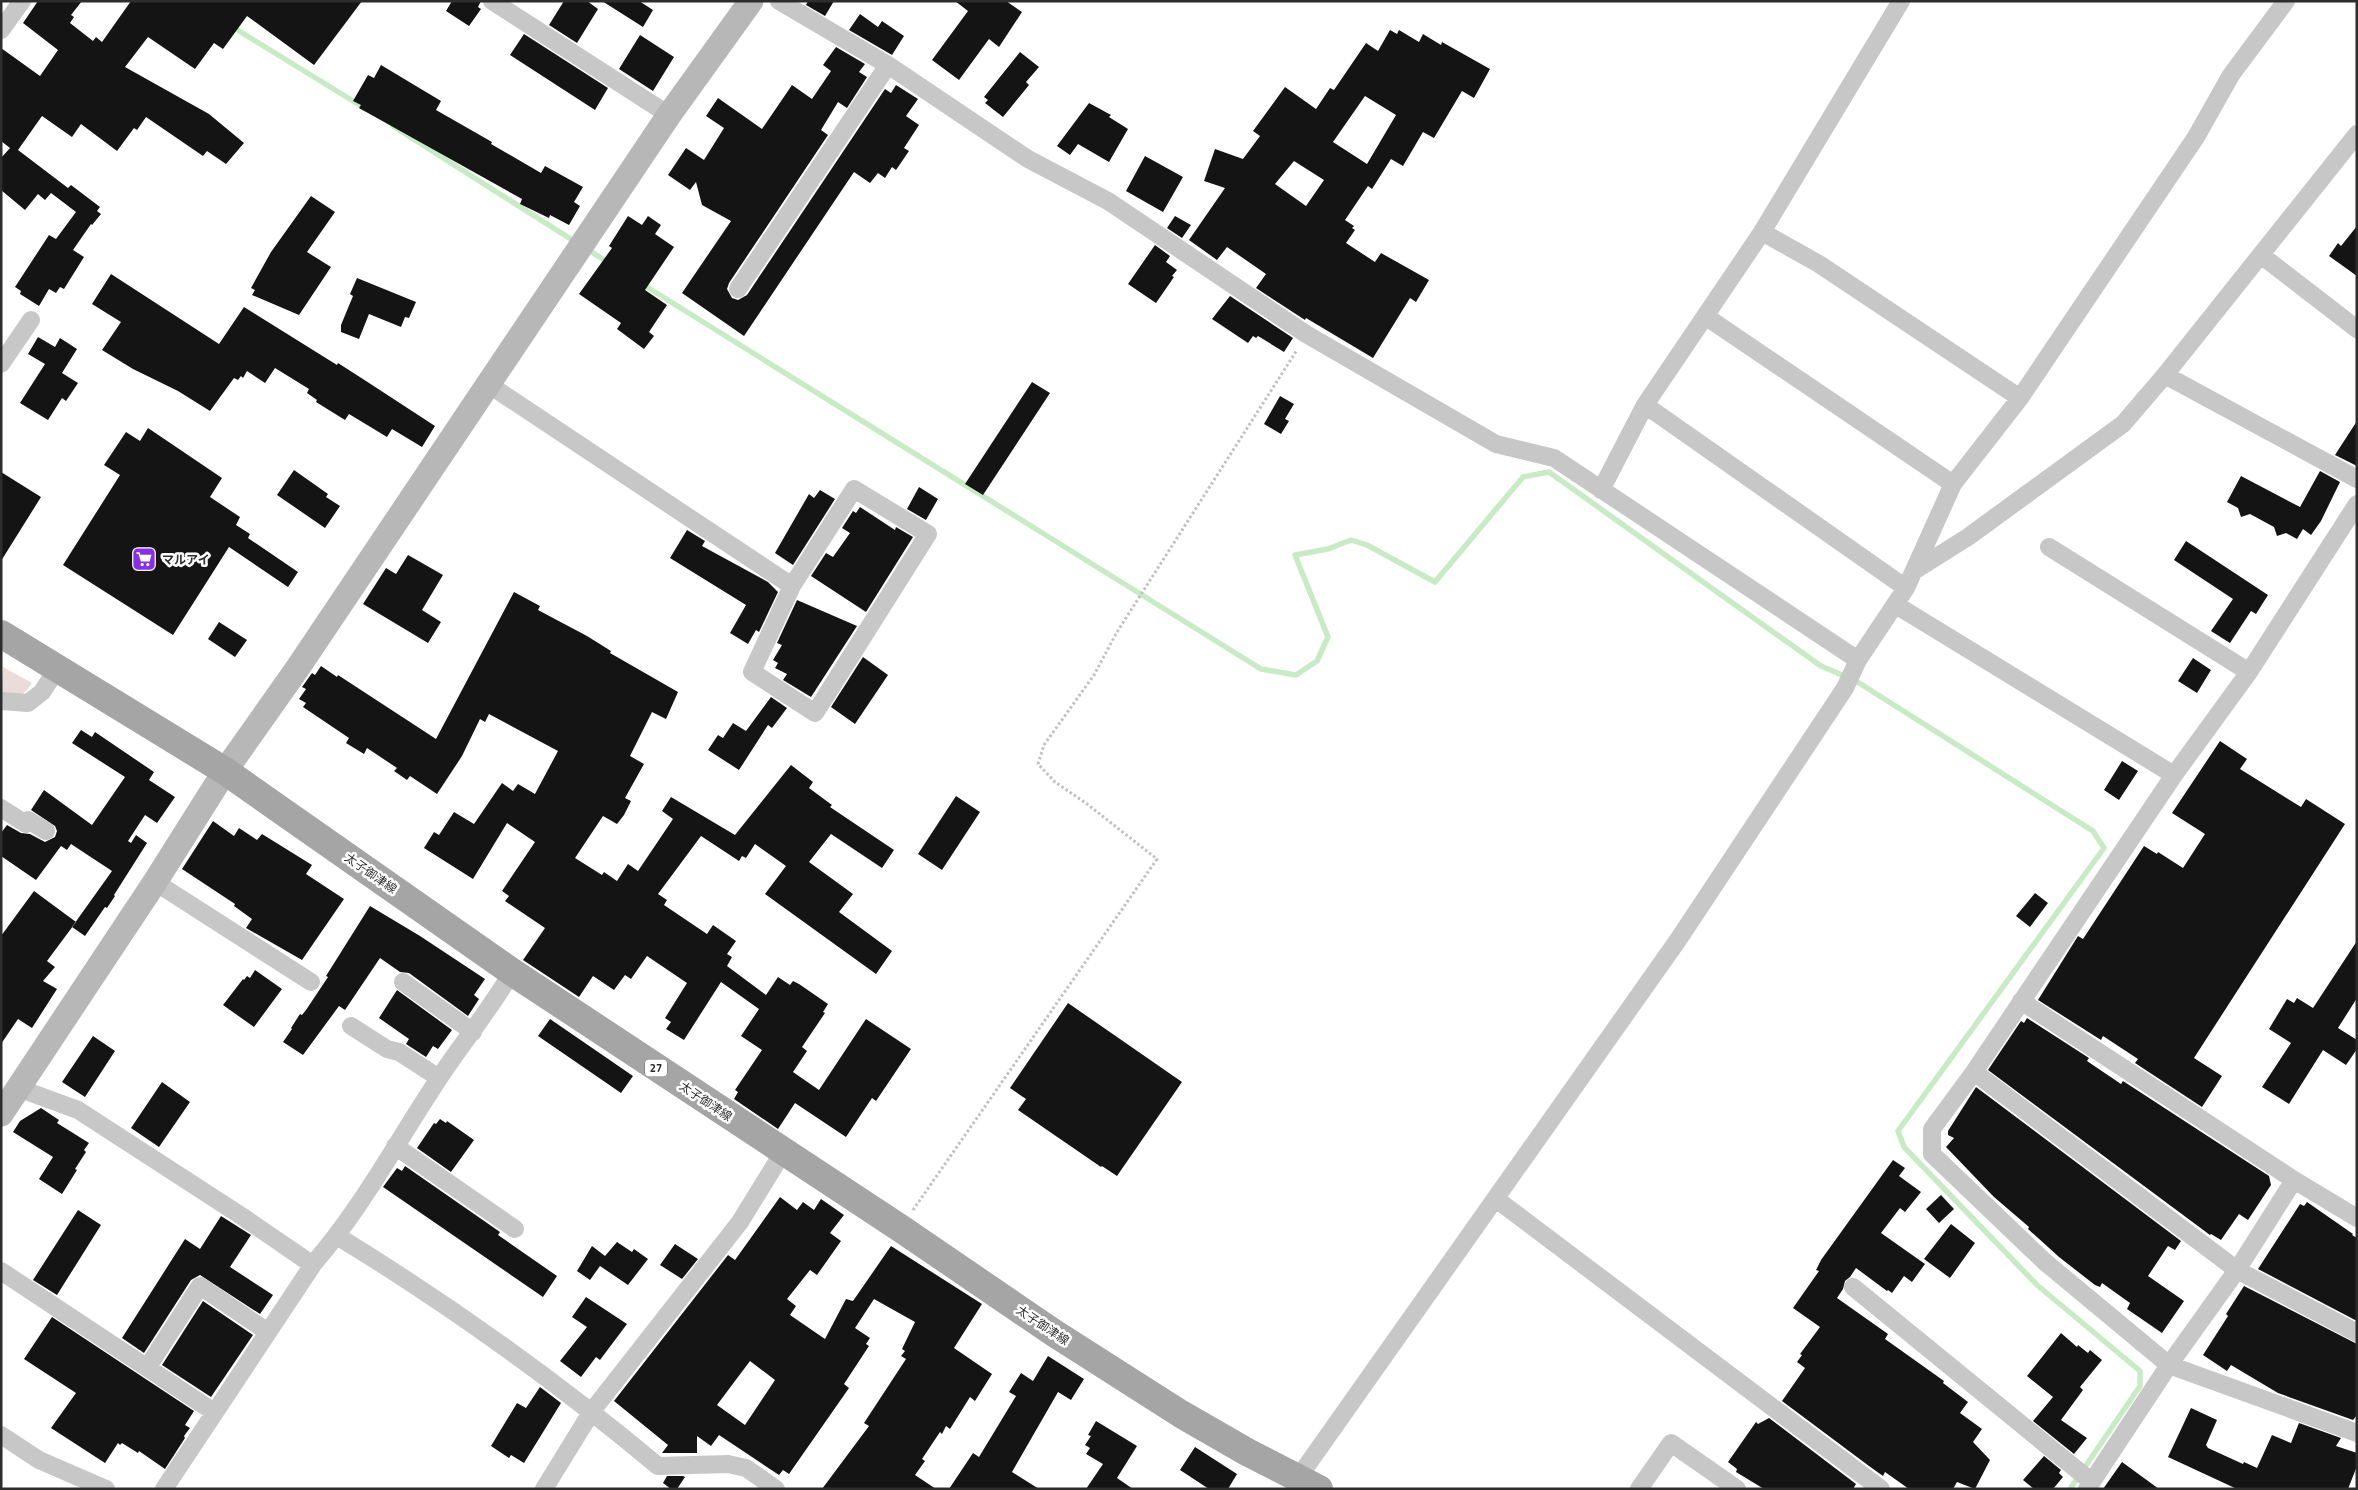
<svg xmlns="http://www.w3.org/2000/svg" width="2358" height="1490" viewBox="0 0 2358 1490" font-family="'Titillium Web','Noto Sans JP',sans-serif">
  <rect width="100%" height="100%" fill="#fff"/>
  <path fill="#ebdbda" d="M 3,667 L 32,683 C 22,698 19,697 1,697 Z"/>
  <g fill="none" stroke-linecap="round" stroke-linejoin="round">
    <path stroke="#c8ebc6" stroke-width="5.5" d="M 231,26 L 366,109
      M 393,126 L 577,243
      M 587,249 L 609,263
      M 642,284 L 1261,669 L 1296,675 L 1317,661 L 1328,637 L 1295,555 L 1328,549 L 1351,540 L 1367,545 L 1435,582 L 1523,477 L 1549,472 L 1821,666 L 1856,681 L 2093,831 L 2104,848 L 1898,1131 L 1904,1147 L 2037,1285 L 2140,1371 L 2140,1386 L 2070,1489"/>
  </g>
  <path fill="#141414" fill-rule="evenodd" d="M 38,1 L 82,1 L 71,15 L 74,17 L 70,23 L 93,41 L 96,37 L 102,42 L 131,1 L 362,1 L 314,65 L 247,16 L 223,49 L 214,43 L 195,69 L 148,37 L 125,67 L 209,114 L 244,143 L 226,164 L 207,151 L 203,156 L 146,117 L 137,130 L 134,128 L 117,151 L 81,124 L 72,137 L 42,116 L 18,150 L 68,188 L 71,185 L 100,207 L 97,211 L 101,214 L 92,225 L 91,224 L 73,250 L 84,257 L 64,289 L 60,287 L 56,293 L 49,289 L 39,306 L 20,294 L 21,291 L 15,287 L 49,235 L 56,239 L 76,212 L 51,193 L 45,200 L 38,194 L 25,210 L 1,190 L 1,158 L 10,148 L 1,141 L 1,48 L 40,76 L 58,50 L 23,23 Z
    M 452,1 L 481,1 L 478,7 L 481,9 L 469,26 L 446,11 Z
    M 564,1 L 587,1 L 598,9 L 577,43 L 549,25 Z
    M 602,1 L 639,1 L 653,10 L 643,27 Z
    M 808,1 L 834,1 L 825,16 L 806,5 Z
    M 955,1 L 1006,1 L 1022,12 L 999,47 L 989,39 L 959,80 L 932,60 L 968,11 Z
    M 860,14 L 878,27 L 882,21 L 904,36 L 892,55 L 849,30 Z
    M 1390,30 L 1397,34 L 1399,30 L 1419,42 L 1423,34 L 1441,45 L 1442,42 L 1490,69 L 1474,98 L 1462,91 L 1434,138 L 1423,132 L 1403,166 L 1391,159 L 1372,189 L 1368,186 L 1345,220 L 1354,226 L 1352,228 L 1355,230 L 1346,243 L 1375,262 L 1381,253 L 1429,280 L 1416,302 L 1410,298 L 1373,358 L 1306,318 L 1305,320 L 1256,288 L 1266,274 L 1227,247 L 1217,260 L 1189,240 L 1225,188 L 1204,181 L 1215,149 L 1243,159 L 1260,136 L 1253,131 L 1285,87 L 1316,109 L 1330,88 L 1334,90 L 1366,43 L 1378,51 ZM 1365,96 L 1396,115 L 1367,164 L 1333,142 ZM 1294,161 L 1324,180 L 1306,206 L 1275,184 Z
    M 524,34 L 608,88 L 595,110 L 510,55 Z
    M 640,35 L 674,57 L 653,91 L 619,69 Z
    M 836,47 L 865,64 L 859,72 L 867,77 L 847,108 L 838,102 L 821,130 L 828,135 L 729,283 L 727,289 L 732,298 L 738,300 L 747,295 L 885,89 L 891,93 L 896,85 L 918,99 L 906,116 L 919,125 L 904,148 L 909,151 L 896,170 L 892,167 L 885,178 L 878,173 L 870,183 L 854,172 L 744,336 L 682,293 L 731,221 L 702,205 L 696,182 L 690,190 L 668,175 L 686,148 L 704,160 L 724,128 L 706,116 L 718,98 L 762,129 L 792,85 L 812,99 L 831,71 L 823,65 Z
    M 1020,52 L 1039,67 L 1026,82 L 1029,85 L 1003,117 L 985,103 L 988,100 L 984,97 Z
    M 381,65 L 441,101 L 436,110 L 492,142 L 491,144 L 541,173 L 545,166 L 583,187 L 574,202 L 580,206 L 569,225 L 550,215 L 549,218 L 520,204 L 522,199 L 359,108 L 361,105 L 353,101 L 368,75 L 374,78 Z
    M 1089,103 L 1111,115 L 1109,117 L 1128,129 L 1109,162 L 1078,144 L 1070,155 L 1057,146 Z
    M 1145,156 L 1183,177 L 1163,212 L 1126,191 Z
    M 311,196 L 335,212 L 307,252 L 331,267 L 299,315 L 252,295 L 255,290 L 251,288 L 271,252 Z
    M 628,216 L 642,225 L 648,216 L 661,225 L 655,234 L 674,247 L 645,290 L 667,305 L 649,332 L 654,336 L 644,349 L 617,329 L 621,323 L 579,294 L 612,248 L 609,246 Z
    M 1175,216 L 1191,225 L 1182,238 L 1167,228 Z
    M 2357,226 L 2357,276 L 2329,256 L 2338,243 L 2341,246 Z
    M 1155,245 L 1170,256 L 1166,262 L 1177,270 L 1172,276 L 1174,277 L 1156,303 L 1128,284 Z
    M 111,274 L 219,344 L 244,307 L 337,365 L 338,363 L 366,381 L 435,426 L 422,447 L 392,429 L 387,437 L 349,414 L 345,420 L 316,402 L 317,400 L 307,393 L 309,389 L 275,368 L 265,383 L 247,371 L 243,378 L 241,376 L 238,380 L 234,378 L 210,411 L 178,391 L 133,369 L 102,350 L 121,322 L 92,304 Z
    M 357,278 L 416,302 L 409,318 L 405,317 L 401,327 L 369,314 L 359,339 L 341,332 L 341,325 L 353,296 L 350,294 Z
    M 1230,296 L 1293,338 L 1284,352 L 1258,336 L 1256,338 L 1253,336 L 1248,343 L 1212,319 Z
    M 38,337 L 55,347 L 60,338 L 77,349 L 62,373 L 78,383 L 66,401 L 62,398 L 48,420 L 20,403 L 45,364 L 28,354 Z
    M 1032,382 L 1050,393 L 983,495 L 965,484 Z
    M 1280,396 L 1294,404 L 1285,419 L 1289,421 L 1281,434 L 1264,424 Z
    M 2357,421 L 2357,466 L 2335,455 Z
    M 148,428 L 222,478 L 210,497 L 240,517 L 236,525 L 250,534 L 248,538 L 298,572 L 288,587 L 229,547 L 173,635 L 63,565 L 120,475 L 104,465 L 126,432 L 140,441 Z
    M 294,470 L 328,494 L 326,497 L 340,506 L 325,528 L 277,495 Z
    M 2320,471 L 2340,482 L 2321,521 L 2311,535 L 2303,529 L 2297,539 L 2286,533 L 2277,536 L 2274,527 L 2250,514 L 2241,517 L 2238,508 L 2227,502 L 2241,476 L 2300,507 Z
    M 1,472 L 41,497 L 1,561 Z
    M 919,487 L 938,499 L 926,520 L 907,509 Z
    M 820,490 L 835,499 L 793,565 L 775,553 L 809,494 L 814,498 Z
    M 860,507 L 895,530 L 896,527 L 913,537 L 866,612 L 811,576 L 826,553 L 833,557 L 850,533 L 842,528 L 853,511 L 856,513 Z
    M 687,530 L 705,541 L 702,546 L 768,582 L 778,592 L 759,632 L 756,630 L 748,644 L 730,633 L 746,605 L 670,558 Z
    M 2186,541 L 2268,595 L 2256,614 L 2251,611 L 2230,643 L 2211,631 L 2233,599 L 2174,560 Z
    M 408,555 L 443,575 L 422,610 L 441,622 L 428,643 L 363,604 L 386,568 L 396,574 Z
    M 514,592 L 540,606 L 538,610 L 587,636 L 611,651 L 610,653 L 678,692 L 666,719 L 652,712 L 630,756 L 644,764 L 625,798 L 631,801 L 624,815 L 617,824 L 603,816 L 575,858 L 602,875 L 604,872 L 617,881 L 628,864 L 638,871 L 673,819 L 662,811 L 671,797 L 735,835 L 791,765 L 813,782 L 809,788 L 832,805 L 830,807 L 894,850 L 882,868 L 831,834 L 809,862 L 853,894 L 839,912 L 892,951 L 876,974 L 765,894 L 786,866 L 755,844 L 746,858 L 742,856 L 739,861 L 701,836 L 658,894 L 667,900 L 664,905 L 707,934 L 713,925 L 736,941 L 727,954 L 732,957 L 727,966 L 766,995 L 778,977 L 790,985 L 793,981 L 799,984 L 828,1004 L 823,1012 L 825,1013 L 802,1047 L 807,1051 L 793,1072 L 819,1090 L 866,1019 L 911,1049 L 876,1101 L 872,1098 L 846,1137 L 795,1103 L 778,1129 L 734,1099 L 738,1092 L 735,1090 L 762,1050 L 741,1036 L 759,1009 L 721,982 L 684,1040 L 666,1029 L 671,1022 L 665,1018 L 687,983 L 647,956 L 631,979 L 625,975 L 614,990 L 593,976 L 579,997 L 523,960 L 545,928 L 505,901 L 509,896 L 502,891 L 535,842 L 507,823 L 473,879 L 424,848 L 434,832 L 439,835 L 454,812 L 474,824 L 502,783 L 513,791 L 518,784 L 535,794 L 558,751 L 489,714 L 485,722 L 480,719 L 462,756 L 437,794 L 410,776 L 407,780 L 394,771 L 397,768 L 367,748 L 364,754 L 346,743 L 349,738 L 303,707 L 306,703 L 299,699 L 306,689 L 302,687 L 312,673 L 315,675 L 321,666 L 337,677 L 338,675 L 436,739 Z
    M 797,600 L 857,626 L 811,697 L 783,680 L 787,674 L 775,668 L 778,663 L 773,660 L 782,645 L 777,643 Z
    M 219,622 L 247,640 L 235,657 L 208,639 Z
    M 863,657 L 888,675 L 855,724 L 831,707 Z
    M 2193,658 L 2211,670 L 2197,693 L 2178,681 Z
    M 771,697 L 787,708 L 772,728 L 768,725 L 739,770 L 708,750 L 718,735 L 723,738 L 733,723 L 746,731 Z
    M 81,730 L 92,737 L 95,732 L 154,772 L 149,780 L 175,797 L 157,823 L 145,815 L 128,841 L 131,843 L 136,835 L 147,843 L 114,895 L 115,896 L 107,908 L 105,907 L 85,936 L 72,927 L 112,871 L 71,844 L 67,850 L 61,846 L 36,880 L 1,856 L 1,833 L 7,825 L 21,833 L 30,834 L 45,842 L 55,837 L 57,831 L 55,826 L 31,810 L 44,790 L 92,825 L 125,777 L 72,743 Z
    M 2220,741 L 2247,759 L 2240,769 L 2301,807 L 2306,799 L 2345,824 L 2194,1058 L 2222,1076 L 2202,1107 L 2135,1063 L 2138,1059 L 2103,1036 L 2101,1040 L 2038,1000 L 2078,936 L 2083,939 L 2144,846 L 2157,854 L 2158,852 L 2183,868 L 2205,834 L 2172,813 Z
    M 2122,761 L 2138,771 L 2119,800 L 2104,790 Z
    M 956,796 L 980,812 L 942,870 L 918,854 Z
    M 213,821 L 234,836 L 239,828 L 257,840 L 262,834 L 312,865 L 306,874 L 344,899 L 302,960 L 246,928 L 252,919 L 234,906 L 235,904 L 182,869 Z
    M 34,891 L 76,922 L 47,961 L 55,967 L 43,981 L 57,989 L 32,1028 L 18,1019 L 1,1044 L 1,936 Z
    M 2035,893 L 2048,903 L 2030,927 L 2016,916 Z
    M 370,906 L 420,936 L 485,979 L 474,995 L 479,999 L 468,1016 L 409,973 L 400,972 L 380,958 L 345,1010 L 339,1006 L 303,1055 L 283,1042 L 292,1029 L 291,1028 L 300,1014 L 302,1015 L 306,1010 L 328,977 L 326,976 Z
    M 2357,941 L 2357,998 L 2338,1028 L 2357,1040 L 2357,1049 L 2346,1065 L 2323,1050 L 2289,1104 L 2262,1087 L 2291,1043 L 2269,1029 L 2287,999 L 2294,1003 L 2297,998 L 2313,1008 Z
    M 255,970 L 282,989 L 254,1027 L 223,1005 L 243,979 L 244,980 L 247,976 L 250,978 Z
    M 397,990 L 452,1030 L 438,1049 L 433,1046 L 426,1057 L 406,1044 L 409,1039 L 379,1018 Z
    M 1068,1003 L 1182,1082 L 1117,1176 L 1102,1166 L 1101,1167 L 1018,1110 L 1026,1099 L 1010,1088 Z
    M 2027,1018 L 2089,1058 L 2087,1061 L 2121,1084 L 2123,1081 L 2269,1176 L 2271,1185 L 2248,1220 L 2239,1214 L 2221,1240 L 2211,1234 L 2210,1235 L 1988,1070 L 2021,1021 L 2024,1023 Z
    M 550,1019 L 633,1076 L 621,1093 L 538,1036 Z
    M 93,1036 L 115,1051 L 85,1097 L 62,1082 Z
    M 162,1082 L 190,1102 L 159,1147 L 131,1128 Z
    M 1976,1087 L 2181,1241 L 2175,1250 L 2168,1246 L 2148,1276 L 2184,1301 L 2162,1333 L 2127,1309 L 2130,1303 L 2102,1283 L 2100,1287 L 2095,1285 L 2059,1257 L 2028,1229 L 2029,1227 L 1994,1197 L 1946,1147 L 1954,1138 L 1948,1135 L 1948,1131 Z
    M 41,1108 L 59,1120 L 57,1123 L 89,1143 L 84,1150 L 86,1152 L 75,1169 L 77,1170 L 62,1194 L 39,1179 L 53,1157 L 13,1132 L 20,1121 Z
    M 440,1119 L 446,1123 L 447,1121 L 474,1140 L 451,1172 L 417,1148 L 434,1123 L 436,1124 Z
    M 1893,1160 L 1905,1168 L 1899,1176 L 1921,1192 L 1905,1212 L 1900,1208 L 1881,1233 L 1925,1264 L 1912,1282 L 1904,1276 L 1892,1293 L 1888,1290 L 1887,1291 L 1856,1268 L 1850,1277 L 1845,1281 L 1843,1289 L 1837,1298 L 1888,1334 L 1885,1339 L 1944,1381 L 1943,1383 L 1968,1402 L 1960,1413 L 1982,1429 L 1973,1442 L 1990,1460 L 1975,1489 L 1957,1482 L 1953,1489 L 1909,1489 L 1885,1472 L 1883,1476 L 1869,1466 L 1782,1401 L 1805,1368 L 1797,1362 L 1802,1355 L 1800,1354 L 1820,1327 L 1793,1308 L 1819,1271 L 1816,1270 L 1821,1260 Z
    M 405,1166 L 500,1232 L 498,1235 L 557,1276 L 543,1297 L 383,1187 L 397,1168 L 402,1171 Z
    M 1941,1195 L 1954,1209 L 1939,1223 L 1926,1209 Z
    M 780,1197 L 797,1210 L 803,1202 L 814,1210 L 821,1199 L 844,1215 L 830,1233 L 841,1241 L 817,1275 L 810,1270 L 787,1299 L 796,1306 L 790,1315 L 825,1339 L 846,1299 L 853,1301 L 891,1246 L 982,1304 L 954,1348 L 992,1374 L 975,1401 L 970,1397 L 950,1429 L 946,1426 L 942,1434 L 940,1432 L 922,1459 L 925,1461 L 915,1475 L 936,1489 L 822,1489 L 869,1426 L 864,1423 L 906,1359 L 901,1356 L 905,1351 L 902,1349 L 915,1322 L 874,1299 L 855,1328 L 870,1338 L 866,1344 L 869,1346 L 844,1384 L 849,1388 L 789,1474 L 783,1470 L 779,1475 L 719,1435 L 711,1446 L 697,1436 L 697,1453 L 662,1453 L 668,1445 L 614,1401 L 728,1255 L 735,1260 ZM 750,1361 L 775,1380 L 745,1425 L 717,1405 Z
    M 2307,1202 L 2353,1234 L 2352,1235 L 2357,1238 L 2357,1321 L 2258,1269 L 2300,1204 L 2304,1206 Z
    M 78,1210 L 101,1225 L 57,1295 L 33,1280 Z
    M 221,1216 L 251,1235 L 230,1267 L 273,1295 L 260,1314 L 200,1275 L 191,1280 L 144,1353 L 122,1338 L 185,1239 L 200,1249 Z
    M 1951,1224 L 1975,1243 L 1950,1278 L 1924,1259 Z
    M 617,1242 L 632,1252 L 634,1249 L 648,1259 L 628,1285 L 600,1266 L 590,1280 L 577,1271 L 592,1246 L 605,1256 Z
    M 675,1244 L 698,1259 L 682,1279 L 660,1265 Z
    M 2244,1286 L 2357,1344 L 2357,1415 L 2353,1420 L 2278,1393 L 2231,1365 L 2227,1371 L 2203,1355 L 2228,1316 L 2226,1314 Z
    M 586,1297 L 627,1324 L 600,1360 L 596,1357 L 581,1377 L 560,1361 L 587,1327 L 572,1317 Z
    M 203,1301 L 253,1335 L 211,1397 L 162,1365 Z
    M 52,1317 L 194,1411 L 185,1425 L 190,1428 L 184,1436 L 185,1438 L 165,1469 L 139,1451 L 138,1453 L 122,1443 L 120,1445 L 118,1443 L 105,1463 L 51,1428 L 76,1393 L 24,1359 Z
    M 2061,1333 L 2077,1347 L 2078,1345 L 2088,1353 L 2090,1350 L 2102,1360 L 2080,1387 L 2083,1390 L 2061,1420 L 2087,1438 L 2074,1454 L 2033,1421 L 2053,1397 L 2027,1376 Z
    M 1048,1356 L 1084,1379 L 1071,1400 L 1058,1392 L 1012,1472 L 1039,1489 L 949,1489 L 973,1453 L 979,1457 L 1016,1396 L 1009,1392 L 1021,1373 L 1033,1381 Z
    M 540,1387 L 561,1403 L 524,1463 L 511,1455 L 509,1458 L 491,1446 L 517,1403 L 526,1408 Z
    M 2191,1408 L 2217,1420 L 2206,1445 L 2208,1448 L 2243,1464 L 2244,1462 L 2257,1468 L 2272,1435 L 2291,1443 L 2299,1423 L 2341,1438 L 2336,1446 L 2357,1453 L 2357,1466 L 2348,1489 L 2237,1489 L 2168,1457 Z
    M 1769,1418 L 1856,1484 L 1853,1489 L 1764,1489 L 1736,1472 L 1737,1469 L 1728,1462 L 1756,1422 L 1758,1424 Z
    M 1096,1421 L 1137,1446 L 1117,1478 L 1133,1489 L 1086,1489 L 1103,1464 L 1086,1454 L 1090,1448 L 1085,1445 L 1091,1436 L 1088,1435 Z
    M 1195,1447 L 1237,1474 L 1228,1489 L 1209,1489 L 1180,1470 Z
    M 2044,1456 L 2061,1470 L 2059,1473 L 2063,1477 L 2053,1489 L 2034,1489 L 2023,1480 Z
    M 2122,1462 L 2159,1489 L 2103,1489 Z
    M 667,1476 L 683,1476 L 685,1477 L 677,1489 L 671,1489 L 663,1483 Z"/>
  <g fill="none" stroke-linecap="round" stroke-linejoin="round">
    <path stroke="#c1c1c1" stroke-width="3" stroke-dasharray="2.5 2.5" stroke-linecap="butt" d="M 913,1210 L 1157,859 L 1087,804 L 1055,782 L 1038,764 L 1044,745 L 1094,675 L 1117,632 L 1297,350"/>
    <path stroke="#c7c7c7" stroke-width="18" d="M 492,1 L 669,115
      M 779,1 L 888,65 L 1028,159 L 1108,201 L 1306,334 L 1496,444 L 1554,458 L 1858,660
      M 1,30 L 22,1
      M 1762,232 L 1819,264 L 2020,398
      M 2261,255 L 2357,329
      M 738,289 L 888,65
      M 1705,316 L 1953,484
      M 1,364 L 31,320
      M 2165,375 L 2357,479
      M 488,384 L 792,586
      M 1645,405 L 1906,588
      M 854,489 L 928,534 L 815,713 L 752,672 L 792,586 Z
      M 1601,490 L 1645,405 L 1762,232 L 1901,1
      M 2357,504 L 2249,672 L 2174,775 L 1974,1072 L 1932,1129 L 1932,1154 L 2045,1262 L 2169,1365 L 2357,1433
      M 2049,547 L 2249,672
      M 1914,571 L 1968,537 L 2123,424 L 2165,375 L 2357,134
      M 1896,605 L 2174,775
      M 1,701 L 28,703 L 42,692 L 57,669
      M 1,808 L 26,824 L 28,820 L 46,831
      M 155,882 L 311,982
      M 403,982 L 473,1032
      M 2021,1001 L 2294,1180 L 2357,1218
      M 351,1026 L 387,1049 L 399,1052 L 439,1078
      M 1974,1072 L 2237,1270 L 2357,1333
      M 18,1088 L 78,1110 L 243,1217 L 307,1261 L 314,1263
      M 395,1146 L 515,1229
      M 1496,1199 L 1881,1489
      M 337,1236 C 450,1305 557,1382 658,1466 L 728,1464 L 746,1468 L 776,1489
      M 1,1271 L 214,1412
      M 1853,1287 L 2092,1482
      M 147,1368 L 200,1286 L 268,1332
      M 1,1435 L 39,1460 L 106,1489
      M 1295,1486 L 1298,1478 L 1678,940 L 1845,688 L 1858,660 L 1906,588 L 1953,484 L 2020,398 L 2196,137 L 2231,75 L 2286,1
      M 164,1489 L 314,1263 C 360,1210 394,1147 432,1089 C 457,1049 488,1013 512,972
      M 544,1489 L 592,1411 L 740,1222 L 783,1152
      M 1639,1489 L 1671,1443 L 1737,1489
      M 2087,1489 L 2169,1365 L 2237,1270 L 2294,1180"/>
    <path stroke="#b7b7b7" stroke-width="25" d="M 1,1114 L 155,882 L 225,771 L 297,669 L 669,115 L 751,1"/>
    <path stroke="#a5a5a5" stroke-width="28" d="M 1,634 L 225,771 L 512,972 L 900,1228 L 1054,1333 L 1181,1414 L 1247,1452 L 1319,1489"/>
  </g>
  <defs>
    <g id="supermarket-square" transform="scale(1.25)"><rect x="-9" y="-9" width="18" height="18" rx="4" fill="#882fe4" stroke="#fff"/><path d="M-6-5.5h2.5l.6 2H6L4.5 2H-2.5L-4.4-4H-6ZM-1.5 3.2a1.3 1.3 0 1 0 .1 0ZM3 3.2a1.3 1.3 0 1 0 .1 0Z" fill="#fff"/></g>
  </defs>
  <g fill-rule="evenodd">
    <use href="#supermarket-square" x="144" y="559"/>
  </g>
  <g text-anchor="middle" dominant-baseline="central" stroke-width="5" stroke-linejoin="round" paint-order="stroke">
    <rect fill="#fff" stroke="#6c6c6c" stroke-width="1" x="645" y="1059.5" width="22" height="17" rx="4"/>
    <g font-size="11" font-weight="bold" fill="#2d2d2d">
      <text x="656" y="1068">27</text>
    </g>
    <g font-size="12" font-weight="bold" fill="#2d2d2d" stroke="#fff" text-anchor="start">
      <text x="162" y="559">マルアイ</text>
    </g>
    <g font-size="12" fill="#2d2d2d" stroke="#fff">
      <text transform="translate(371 873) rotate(35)">太子御津線</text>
      <text transform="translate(706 1101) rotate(34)">太子御津線</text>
      <text transform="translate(1043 1325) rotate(34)">太子御津線</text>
    </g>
  </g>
  <rect width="2358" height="1490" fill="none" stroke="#2d2d2d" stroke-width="5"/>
</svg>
